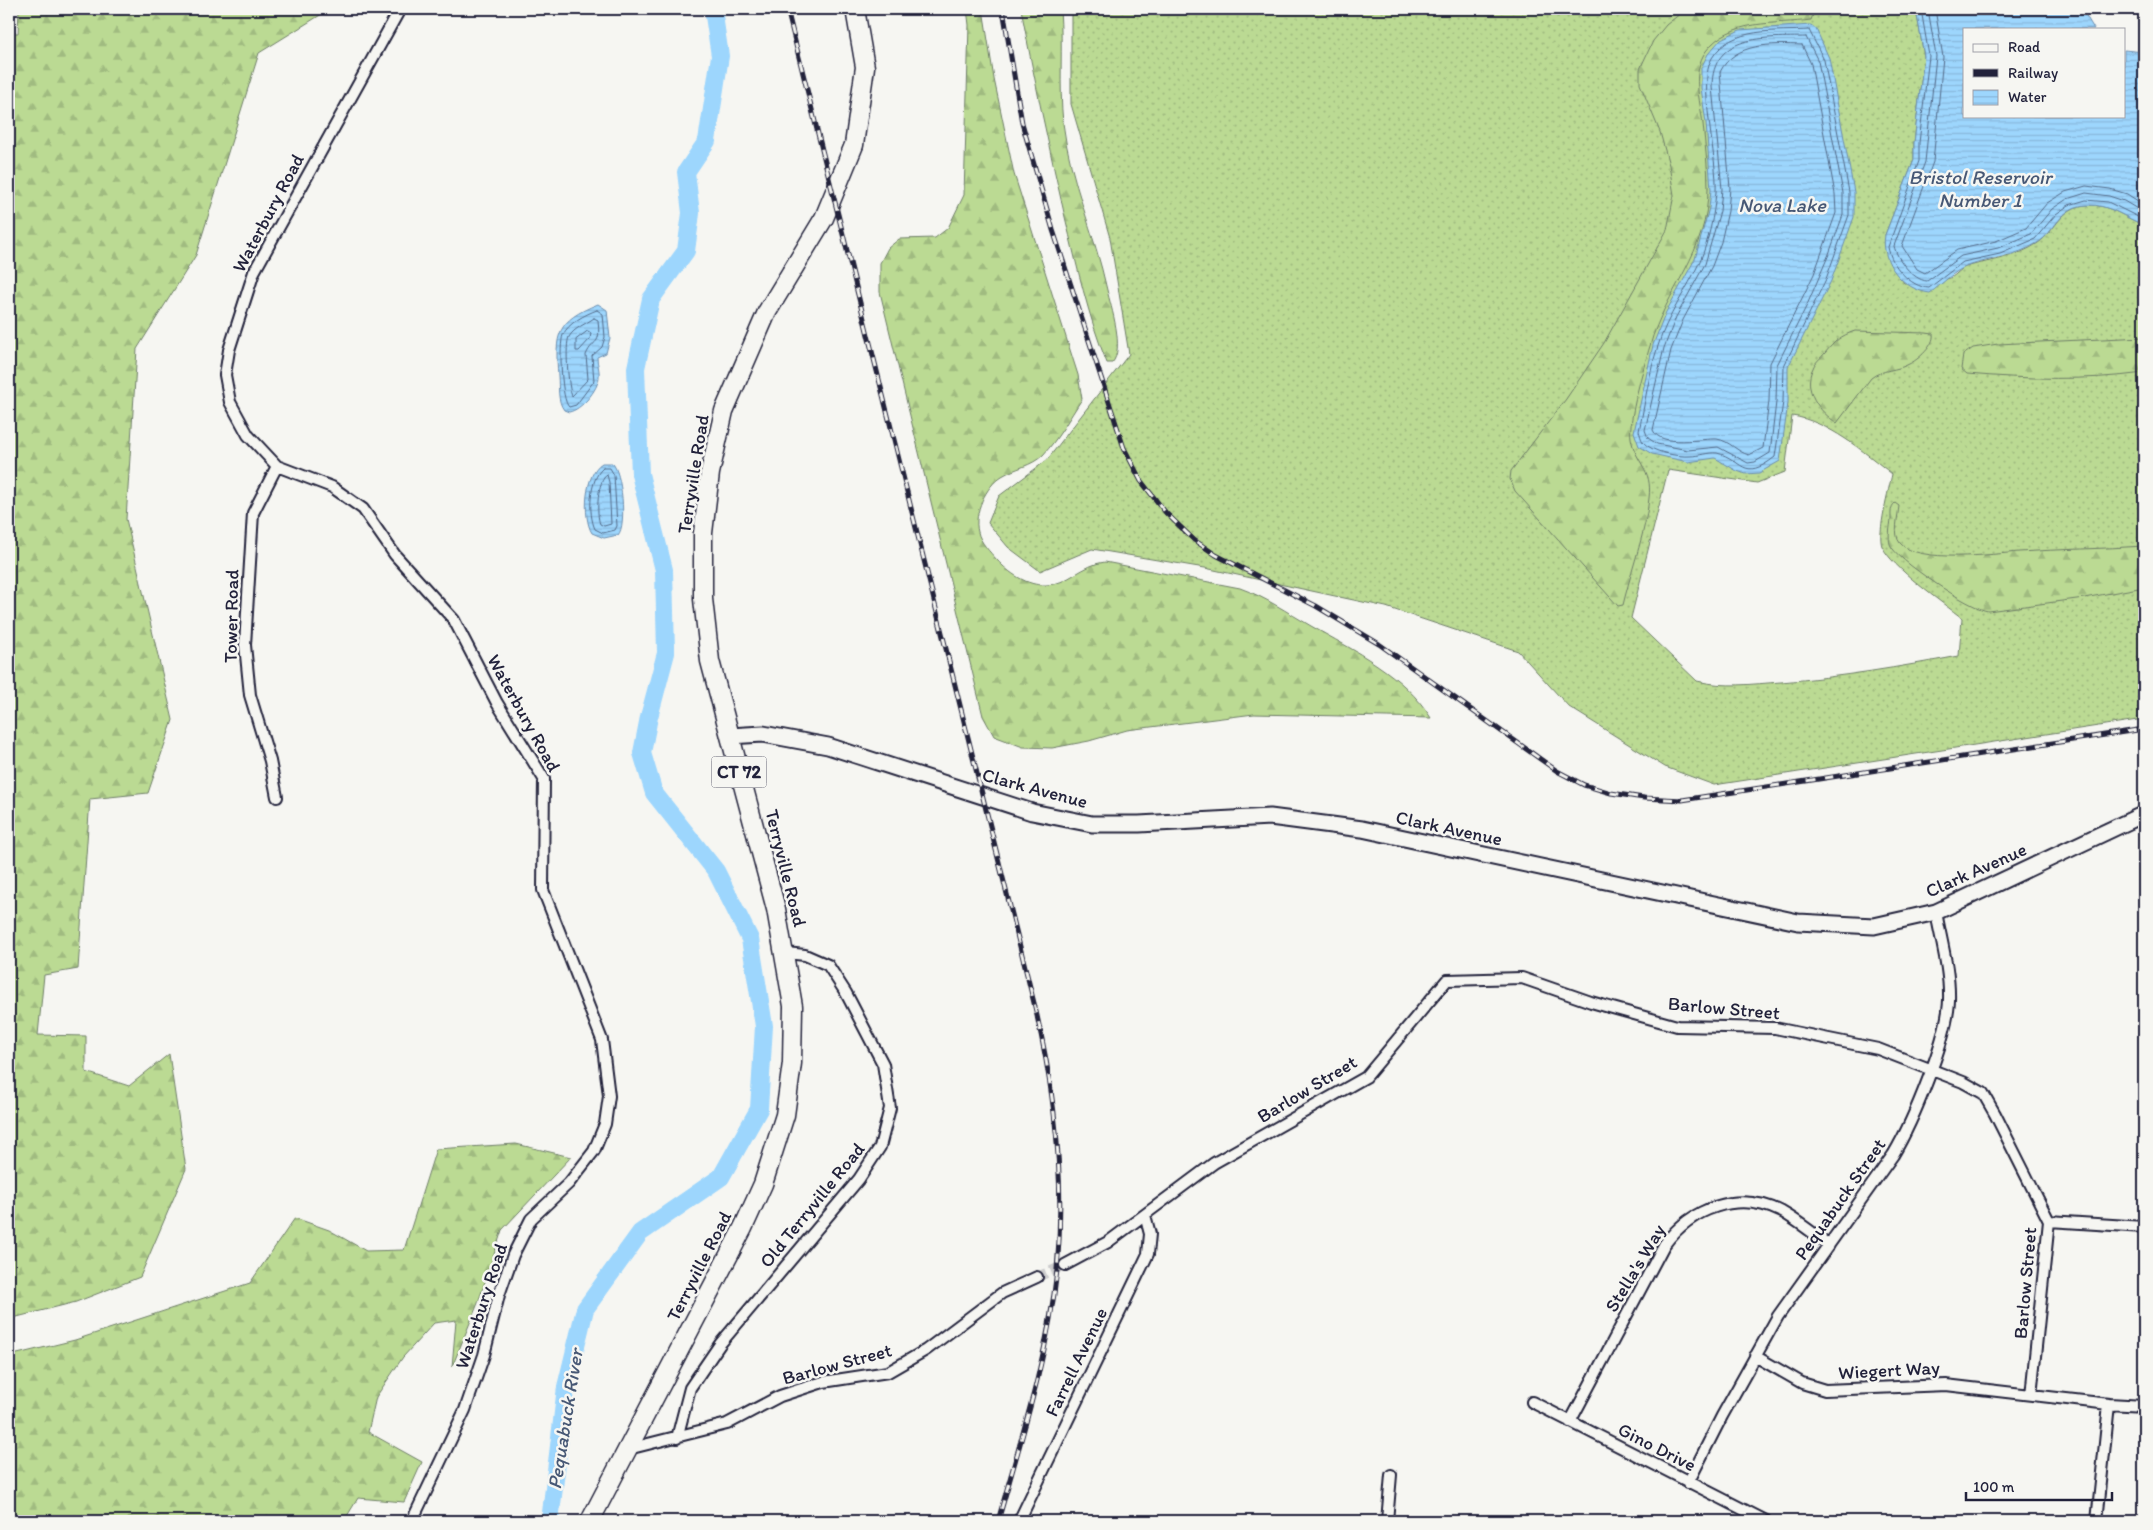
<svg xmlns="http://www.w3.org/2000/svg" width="2153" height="1530" viewBox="0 0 2153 1530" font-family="Itim,sans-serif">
  <defs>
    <pattern id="grass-dots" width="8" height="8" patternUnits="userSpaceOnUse" patternTransform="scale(1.25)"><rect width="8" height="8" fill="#bbda93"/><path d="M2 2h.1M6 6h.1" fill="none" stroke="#a0bb80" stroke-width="1.8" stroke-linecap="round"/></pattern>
    <pattern id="forest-firs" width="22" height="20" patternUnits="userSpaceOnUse" patternTransform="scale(1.25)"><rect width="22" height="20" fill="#bbda93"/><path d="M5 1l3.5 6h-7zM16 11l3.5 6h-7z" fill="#a0bb80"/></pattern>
    <pattern id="water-rules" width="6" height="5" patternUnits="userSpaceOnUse" patternTransform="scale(1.25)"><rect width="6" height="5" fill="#9dd6fd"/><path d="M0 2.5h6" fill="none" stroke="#87b7da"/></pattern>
  </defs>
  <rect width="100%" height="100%" fill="#f6f6f2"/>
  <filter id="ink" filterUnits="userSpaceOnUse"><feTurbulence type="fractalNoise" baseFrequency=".02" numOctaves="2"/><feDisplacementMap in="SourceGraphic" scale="10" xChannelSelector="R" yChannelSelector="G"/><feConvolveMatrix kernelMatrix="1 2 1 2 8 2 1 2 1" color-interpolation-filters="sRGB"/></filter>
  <g filter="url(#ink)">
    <path fill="url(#grass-dots)" stroke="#6e7e67" fill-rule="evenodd" d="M 1071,9 L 1916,9 L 1924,56 L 1914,143 L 1914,160 L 1885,235 L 1896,271 L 1904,283 C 1918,281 1936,282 1950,278 C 1957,275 1961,267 1969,266 C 1991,260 2018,257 2038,243 C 2056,231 2061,206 2087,205 C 2110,204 2125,218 2144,225 L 2144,719 L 1714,785 L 1665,767 L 1569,707 L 1518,651 L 1386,607 L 1205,568 L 1092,549 L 1040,571 L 1008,547 L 988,523 L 999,496 L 1047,460 L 1129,354 L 1110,238 L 1071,104 ZM 1792,416 C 1828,421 1864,452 1892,474 C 1889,489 1877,533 1882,546 C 1891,567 1943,603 1962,618 L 1959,656 C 1900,667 1841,677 1781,682 C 1752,684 1725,688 1697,681 L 1631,618 L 1668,470 L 1757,483 L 1785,472 Z"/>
    <path fill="url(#forest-firs)" stroke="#6e7e67" d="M 19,9 L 330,9 L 259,53 L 196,255 L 137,349 L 126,519 L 173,720 L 148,793 L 90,799 L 78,969 L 44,975 L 38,1035 L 86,1036 L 86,1072 L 129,1086 L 169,1054 L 186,1169 L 140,1277 L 76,1302 L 9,1319 L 9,33 L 18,33 Z
      M 967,9 L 983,9 L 994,79 L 1014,174 L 1078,375 L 1082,399 C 1070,417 1058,439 1043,455 C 1032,466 1015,468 1002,476 C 986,486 973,513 978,532 C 980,542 990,552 997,560 C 1009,573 1027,586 1046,585 C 1067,585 1083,564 1105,562 L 1240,588 C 1265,597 1287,612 1311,626 C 1353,650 1405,675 1431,718 L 1254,714 L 1127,730 L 1089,741 L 1052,748 L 1023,747 L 994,736 L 983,716 L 880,292 L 880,263 L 888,248 L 899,239 L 935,238 L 948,228 L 964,195 L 969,25 Z
      M 1021,9 L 1060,9 C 1063,47 1059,85 1063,123 C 1070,181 1095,234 1107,290 C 1111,307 1125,349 1112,363 L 1107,363 C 1088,316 1077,266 1065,217 C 1049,148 1034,78 1021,9 Z
      M 1686,9 L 1815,9 L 1811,20 C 1776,25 1730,18 1706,51 C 1691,72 1700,100 1703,124 C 1705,145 1708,167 1708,188 C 1709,252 1665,290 1650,346 C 1644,366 1628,420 1631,438 C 1635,463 1653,468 1649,498 C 1646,530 1633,565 1625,597 L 1623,605 L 1618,606 L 1515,491 L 1510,479 L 1511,471 L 1566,399 L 1604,343 L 1667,230 L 1674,195 L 1669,165 L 1660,132 L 1640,84 L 1640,69 L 1653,41 L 1666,25 Z
      M 1855,331 L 1926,333 L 1933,334 C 1935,345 1918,360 1909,364 C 1897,371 1882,369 1871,378 L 1837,423 C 1819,412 1802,389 1813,368 C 1815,362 1821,358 1825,353 C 1835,341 1840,336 1855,331 Z
      M 2144,337 L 2144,373 C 2085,381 2026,379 1967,374 L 1961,369 L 1963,355 L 1973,348 L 1998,344 Z
      M 1895,503 L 1899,506 C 1898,516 1893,535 1900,543 C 1917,564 1994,554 2019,552 C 2061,549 2102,549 2144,546 L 2144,587 L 2084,598 L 1988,611 C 1971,609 1894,559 1890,544 C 1888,537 1890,527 1891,520 C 1891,514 1890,507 1895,503 Z
      M 516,1144 L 571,1157 L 502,1230 L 478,1303 L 452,1367 L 456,1320 L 434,1323 L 403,1357 L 376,1397 L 368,1432 L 422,1462 L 404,1502 L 358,1498 L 344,1521 L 9,1521 L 9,1356 L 75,1340 L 250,1283 L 295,1218 L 329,1230 L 366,1251 L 404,1250 L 436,1149 Z"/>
    <path fill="url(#water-rules)" stroke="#6c8eaf" d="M 1916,9 L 2082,9 L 2094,29 L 1964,29 L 1964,116 L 2124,116 L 2124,50 L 2144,52 L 2144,225 C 2125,218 2110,204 2087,205 C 2059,206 2056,232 2037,243 C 2015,257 1991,258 1968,266 C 1955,270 1941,285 1930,293 C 1903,290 1880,262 1885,235 L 1914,160 L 1914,143 L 1924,56 Z
      M 1811,25 L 1816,29 L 1829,58 L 1854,192 L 1854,217 L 1831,281 L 1788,367 L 1788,403 L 1780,461 L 1759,473 L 1746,474 L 1737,471 L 1715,458 L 1688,462 L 1652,454 L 1639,446 L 1634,432 L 1653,345 L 1666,312 L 1695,259 L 1709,208 L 1711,190 L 1706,123 L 1701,88 L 1701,68 L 1708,54 L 1721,39 L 1740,30 Z
      M 598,304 L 607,310 L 610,338 L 606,353 L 597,357 C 597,364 600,370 599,377 C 598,390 581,410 569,412 L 564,410 C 557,401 559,387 558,376 C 555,334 556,321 598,304 Z
      M 602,463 L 612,463 C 622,471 627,526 618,535 L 604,538 L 592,533 C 582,517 585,473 602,463 Z"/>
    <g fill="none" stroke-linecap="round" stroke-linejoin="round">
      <path stroke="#536a89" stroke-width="1" d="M 1921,9 L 1929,56 L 1919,143 L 1919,161 L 1888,247 C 1891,265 1910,287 1929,288 L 1963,262 L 2000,254 L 2035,239 L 2056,214 L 2069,205 L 2086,200 L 2108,202 L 2144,220
        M 1928,9 L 1936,56 L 1925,162 L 1894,246 C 1897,259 1913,280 1927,281 L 1961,256 L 1998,248 L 2031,234 L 2052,209 L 2067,199 L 2086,193 L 2109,196 L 2124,201 L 2144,213
        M 1935,9 L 1943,57 L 1933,162 L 1902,246 L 1917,269 L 1925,273 L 1957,250 L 1996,241 L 2026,228 L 2047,203 L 2065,192 L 2086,186 L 2110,189 L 2127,194 L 2144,205
        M 1809,30 L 1824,60 L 1849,192 L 1849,215 L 1826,279 L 1784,366 L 1783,402 L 1775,457 C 1742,483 1743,459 1717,453 C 1708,452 1699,456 1690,456 C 1678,457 1651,452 1643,442 C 1641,439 1640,434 1639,431 C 1645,403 1649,373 1658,346 C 1667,316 1687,290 1700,261 C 1709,240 1714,215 1716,192 C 1718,158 1697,82 1712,58 C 1731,26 1777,32 1809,30 Z
        M 1806,37 L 1818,61 L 1843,193 L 1843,215 L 1829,254 L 1807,305 L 1777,365 L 1776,402 L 1770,453 L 1755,462 L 1748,463 L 1718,447 L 1688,450 L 1657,444 L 1648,438 L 1645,430 L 1664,348 L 1676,317 L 1705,264 L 1720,211 L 1722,189 L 1712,87 C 1712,33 1765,38 1806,37 Z
        M 1802,45 L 1811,64 L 1835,194 L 1836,213 L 1814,274 L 1770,363 L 1769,401 L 1763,448 L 1749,455 C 1737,452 1730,441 1717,439 C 1703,438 1660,448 1653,430 L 1671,350 L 1683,320 L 1712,266 L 1721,242 L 1728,211 L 1730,188 L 1720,72 C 1735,42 1772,44 1802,45 Z
        M 597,310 L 603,314 L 605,337 L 602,347 L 592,356 L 594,381 L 576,405 L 569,407 C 561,400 559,345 563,335 C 568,323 586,314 597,310 Z
        M 594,318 L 598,320 C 601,348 594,337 586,355 L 588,379 L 572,396 C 568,388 565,345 569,337 C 574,328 586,324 594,318 Z
        M 588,331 L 591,333 L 590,339 L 579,351 L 576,351 L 576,340 Z
        M 603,468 L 610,468 L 614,475 L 617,526 L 615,530 L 603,533 L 595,529 C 588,514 589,479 603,468 Z
        M 607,475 L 609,482 L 611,524 L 604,526 L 600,524 C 596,514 597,480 607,475 Z"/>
      <path stroke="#9dd6fd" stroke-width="18" d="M 550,1521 L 566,1387 L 585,1309 L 640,1233 L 721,1177 L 759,1109 L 764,1026 L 750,939 L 716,871 L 654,793 L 642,753 L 649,717 L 666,653 L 664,570 L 640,474 L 636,368 L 651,299 L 686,251 L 691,213 L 686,172 L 707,141 L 720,56 L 713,9"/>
      <path stroke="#cccccd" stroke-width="10" stroke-dasharray="10 5" stroke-linecap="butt" d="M 1037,1277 L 1065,1265"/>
      <g stroke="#22223b" stroke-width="14">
        <path id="minor" d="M 400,9 L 254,272 L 229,350 L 225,375 L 230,402 L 248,435 L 277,466 L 332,487 L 363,509 L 395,555 L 454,620 L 497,703 L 544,779 L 543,890 L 602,1040 L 609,1096 L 605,1124 L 594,1151 L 569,1183 L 531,1219 L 513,1255 L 499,1295 L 484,1355 L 465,1410 L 412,1521
          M 277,466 L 253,513 L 245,645 L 250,695 L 270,761 L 277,797
          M 2049,1221 L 2144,1227
          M 1065,1265 L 1108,1242 L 1214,1163 L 1366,1077 L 1447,980 L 1522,978 L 1591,1002 L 1677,1026 L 1775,1028 L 1878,1049 L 1963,1082 L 1983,1093 L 1995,1114 L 2049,1221 L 2031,1395
          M 1755,1356 L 1802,1383 L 1825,1390 L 1946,1385 L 2109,1404 L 2144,1406
          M 1532,1402 L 1766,1521
          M 1570,1422 L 1664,1245 C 1691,1208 1738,1190 1782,1212 C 1798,1221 1814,1234 1829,1245
          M 677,1438 L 690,1388 L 720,1344 L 859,1179 L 880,1147 L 890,1108 L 883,1064 L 846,993 L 828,965 L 805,955 L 786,953
          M 628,1449 L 727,1424 L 780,1396 L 823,1382 L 888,1372 L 926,1350 L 1002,1293 L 1037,1277
          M 1688,1483 L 1722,1416 L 1778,1316 L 1893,1155 C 1913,1122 1948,1037 1949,1000 C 1950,971 1941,940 1936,912
          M 1019,1521 L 1148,1254 L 1150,1234 L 1145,1215
          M 1387,1521 L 1391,1475
          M 2097,1521 L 2109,1404"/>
      </g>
      <g stroke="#22223b" stroke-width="19">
        <path id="secondary" d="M 729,736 L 763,734 L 828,746 L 1032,812 L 1092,824 L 1139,824 L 1270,817 L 1362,829 L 1798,922 L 1874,926 L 1936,912 L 2144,814"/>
      </g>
      <g stroke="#22223b" stroke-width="21">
        <path id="trunk" d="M 590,1521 L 743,1228 L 763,1184 L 785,1115 L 792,1063 L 793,1006 L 776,909 L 710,661 L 703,599 L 703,533 L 710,473 L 724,411 L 767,312 L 824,218 L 854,145 L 865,67 L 855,9"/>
      </g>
      <use href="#minor" stroke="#f6f6f2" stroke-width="10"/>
      <use href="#secondary" stroke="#f6f6f2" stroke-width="15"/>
      <use href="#trunk" stroke="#f6f6f2" stroke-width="18"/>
      <g stroke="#22223b" stroke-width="5">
        <path id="rail" d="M 787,9 L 1035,1007 C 1055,1092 1065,1183 1057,1270 C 1048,1356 1021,1439 998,1521
          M 1003,9 L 1022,123 L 1053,230 L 1124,448 L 1141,481 L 1166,513 L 1194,540 L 1216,555 L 1316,606 L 1379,644 L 1557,771 L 1584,785 L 1611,793 L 1644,798 L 1682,800 L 2144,729"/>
      </g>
      <use href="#rail" stroke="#f6f6f2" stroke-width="3" stroke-dasharray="9" stroke-linecap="butt"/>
    </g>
  </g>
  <g text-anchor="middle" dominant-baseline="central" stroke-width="5" stroke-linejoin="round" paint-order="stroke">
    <rect fill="#f6f6f2" stroke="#626272" stroke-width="1" x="711.5" y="756.5" width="55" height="31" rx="4"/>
    <g font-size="18" font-weight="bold" fill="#22223b">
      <text x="739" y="772">CT 72</text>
    </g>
    <g font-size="19" fill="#22223b" stroke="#f6f6f2">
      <text transform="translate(268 213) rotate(-62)">Waterbury Road</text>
      <text transform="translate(693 474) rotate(-81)">Terryville Road</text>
      <text transform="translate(231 616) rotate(-89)">Tower Road</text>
      <text transform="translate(524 713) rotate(61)">Waterbury Road</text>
      <text transform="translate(1035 788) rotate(15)">Clark Avenue</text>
      <text transform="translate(1449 828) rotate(12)">Clark Avenue</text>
      <text transform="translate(786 868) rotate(76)">Terryville Road</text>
      <text transform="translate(1976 870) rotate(-24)">Clark Avenue</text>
      <text transform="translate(1724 1008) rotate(5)">Barlow Street</text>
      <text transform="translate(1307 1089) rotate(-31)">Barlow Street</text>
      <text transform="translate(1840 1199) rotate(-55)">Pequabuck Street</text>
      <text transform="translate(812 1205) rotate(-51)">Old Terryville Road</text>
      <text transform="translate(699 1266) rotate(-63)">Terryville Road</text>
      <text transform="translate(1635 1268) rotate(-59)">Stella's Way</text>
      <text transform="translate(2025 1283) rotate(-85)">Barlow Street</text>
      <text transform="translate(481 1306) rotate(-72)">Waterbury Road</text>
      <text transform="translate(1076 1362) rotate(-64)">Farrell Avenue</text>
      <text transform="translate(837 1364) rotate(-15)">Barlow Street</text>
      <text transform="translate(1889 1370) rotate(-3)">Wiegert Way</text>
      <text transform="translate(1657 1447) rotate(27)">Gino Drive</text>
    </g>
    <g font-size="20" font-style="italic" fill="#475875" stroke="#f6f6f2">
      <text x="1980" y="177">Bristol Reservoir<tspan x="1980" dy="23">Number 1</tspan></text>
      <text x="1782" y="205">Nova Lake</text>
      <text transform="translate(565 1419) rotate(-81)">Pequabuck River</text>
    </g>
  </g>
  <rect width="2153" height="1530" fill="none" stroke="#f6f6f2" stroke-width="30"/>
  <rect x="15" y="15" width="2123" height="1500" fill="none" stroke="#22223b" stroke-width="2" filter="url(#ink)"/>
  <rect x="1963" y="28" width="162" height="90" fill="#f6f6f2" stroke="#a1a1a9"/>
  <rect x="1973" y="44" width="25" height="8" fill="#f6f6f2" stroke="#a1a1a9"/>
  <text x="2008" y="52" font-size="15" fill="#22223b">Road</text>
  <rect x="1973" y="69" width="25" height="8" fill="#22223b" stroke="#a1a1a9"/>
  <text x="2008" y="78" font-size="15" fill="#22223b">Railway</text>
  <rect x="1973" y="90" width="25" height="15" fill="url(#water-rules)" stroke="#a1a1a9"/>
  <text x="2008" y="102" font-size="15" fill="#22223b">Water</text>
  <path d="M1966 1492v8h146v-8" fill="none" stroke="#22223b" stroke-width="2.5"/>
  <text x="1973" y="1492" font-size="15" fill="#22223b" stroke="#f6f6f2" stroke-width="4" paint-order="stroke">100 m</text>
</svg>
